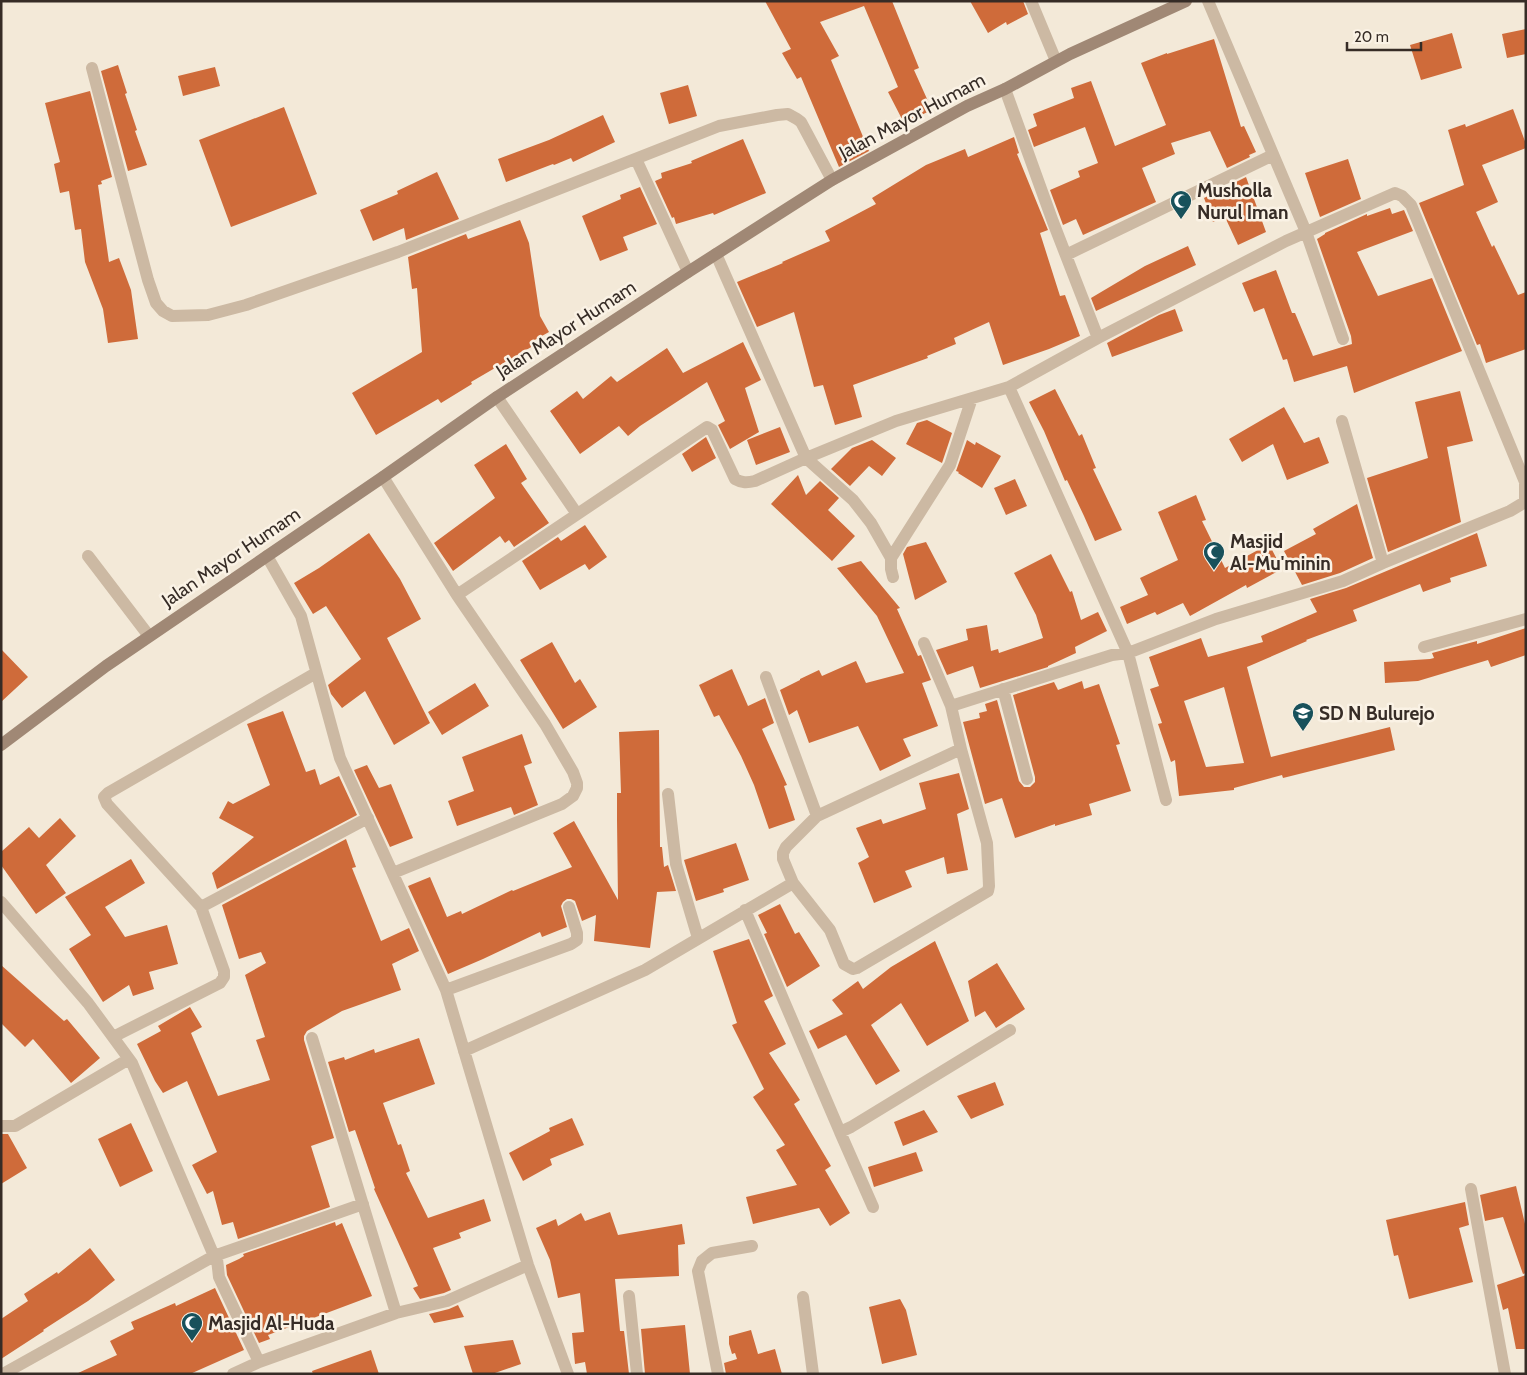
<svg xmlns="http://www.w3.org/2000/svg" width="1527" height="1375" viewBox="0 0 1527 1375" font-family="Cabin,sans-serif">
  <rect width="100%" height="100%" fill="#f3e9d8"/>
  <path fill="#cf6b3a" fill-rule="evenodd" d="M 765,1 L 892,1 L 919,68 L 914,70 L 932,110 L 904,123 L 888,92 L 898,87 L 864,6 L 820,22 L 839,56 L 831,60 L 869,151 L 839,167 L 801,77 L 797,79 L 782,53 L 791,49 Z
    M 970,1 L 1023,1 L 1028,14 L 1007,25 L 1006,22 L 988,33 Z
    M 1526,29 L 1526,54 L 1507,58 L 1502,34 Z
    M 1452,33 L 1462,68 L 1421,80 L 1410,45 Z
    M 1214,39 L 1241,127 L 1244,126 L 1256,152 L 1249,155 L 1250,157 L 1227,168 L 1210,131 L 1171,143 L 1175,154 L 1142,168 L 1156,202 L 1083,235 L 1076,219 L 1063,225 L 1050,190 L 1080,177 L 1078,171 L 1098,163 L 1085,127 L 1034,147 L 1028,130 L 1037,126 L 1033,114 L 1074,98 L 1071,88 L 1091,81 L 1115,146 L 1166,125 L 1141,63 L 1167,53 L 1167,54 Z
    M 118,65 L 127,93 L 125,94 L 137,130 L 135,131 L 147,165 L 128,171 L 101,71 Z
    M 215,67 L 220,86 L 183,96 L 178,76 Z
    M 688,85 L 697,116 L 669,124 L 660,93 Z
    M 90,91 L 112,177 L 101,181 L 102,184 L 98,185 L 109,262 L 119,258 L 131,290 L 138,339 L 108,343 L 103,309 L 85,262 L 81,229 L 75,230 L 69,191 L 60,193 L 54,164 L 60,162 L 45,103 Z
    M 284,107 L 317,194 L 231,227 L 199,140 Z
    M 1513,109 L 1526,144 L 1526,148 L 1482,165 L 1498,202 L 1476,212 L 1492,247 L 1494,245 L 1518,295 L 1526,292 L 1526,349 L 1486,363 L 1480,344 L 1477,345 L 1419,203 L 1464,185 L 1448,130 L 1465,124 L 1466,127 Z
    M 603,115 L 615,142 L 573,162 L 571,158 L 554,165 L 553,164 L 506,182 L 498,159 L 549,140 Z
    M 1014,137 L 1019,153 L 1017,154 L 1048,230 L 1040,233 L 1060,296 L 1065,295 L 1080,336 L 1049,349 L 1003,365 L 989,322 L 954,338 L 956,344 L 927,356 L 928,358 L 853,385 L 862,417 L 835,425 L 823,385 L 814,387 L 794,312 L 757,327 L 737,282 L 783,263 L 782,262 L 830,241 L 825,231 L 876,204 L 872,198 L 926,165 L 965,149 L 968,157 Z
    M 743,139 L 766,193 L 714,215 L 713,213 L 676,224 L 674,217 L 672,218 L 655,181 L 662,178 L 661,173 L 692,163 L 691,161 Z
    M 1348,159 L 1361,199 L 1320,217 L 1305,173 Z
    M 437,172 L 459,219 L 406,240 L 404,228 L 373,241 L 360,210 L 398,194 L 397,191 Z
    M 1246,177 L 1266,232 L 1238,245 L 1225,217 L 1213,222 L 1204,198 Z
    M 640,187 L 657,224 L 623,237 L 628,250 L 600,261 L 582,216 L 621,199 L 620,195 Z
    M 1390,208 L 1392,214 L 1404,210 L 1413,231 L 1357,252 L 1378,296 L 1432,278 L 1462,351 L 1354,393 L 1347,366 L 1294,382 L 1287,359 L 1283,360 L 1264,308 L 1254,312 L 1242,283 L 1276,270 L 1292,313 L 1295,313 L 1313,356 L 1352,344 L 1351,336 L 1317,239 L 1325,234 L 1325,233 L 1367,214 L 1367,216 Z
    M 520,220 L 529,243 L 540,316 L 549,332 L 531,342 L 533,346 L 471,382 L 472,384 L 441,403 L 438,399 L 376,435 L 352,393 L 422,352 L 417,288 L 412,289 L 408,257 L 466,234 L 468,239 Z
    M 1188,246 L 1196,265 L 1096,311 L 1091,298 L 1145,266 Z
    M 1175,309 L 1183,331 L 1112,357 L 1107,343 L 1159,315 Z
    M 743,342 L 761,380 L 745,388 L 759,432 L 730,449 L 718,425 L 725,421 L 707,382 L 640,426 L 628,436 L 619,426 L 580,454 L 550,411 L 577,391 L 583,399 L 611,376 L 617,382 L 667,348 L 683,373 Z
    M 1055,389 L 1079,436 L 1082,434 L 1096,468 L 1093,469 L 1122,530 L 1095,541 L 1084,516 L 1067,480 L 1065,481 L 1044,431 L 1029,402 Z
    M 1460,391 L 1473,441 L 1447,447 L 1461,522 L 1388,552 L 1367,478 L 1428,458 L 1415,402 Z
    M 1284,407 L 1304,443 L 1319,437 L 1329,463 L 1287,480 L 1273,444 L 1242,462 L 1229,439 Z
    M 927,420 L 952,433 L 942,463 L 906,444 L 917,423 Z
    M 780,427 L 790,452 L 756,465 L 747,440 Z
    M 706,437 L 716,458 L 692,472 L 682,454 Z
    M 872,440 L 896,458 L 882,476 L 869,466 L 850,486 L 831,469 L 852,448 Z
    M 967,440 L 975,445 L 976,442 L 1001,456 L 982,488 L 958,473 L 959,472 L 956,471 Z
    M 506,444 L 527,479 L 521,483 L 549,523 L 514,547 L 509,540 L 505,543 L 500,536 L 453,571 L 434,543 L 495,498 L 474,465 Z
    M 798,475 L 806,495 L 820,481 L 839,498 L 828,510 L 855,536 L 832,561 L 771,504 Z
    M 1015,479 L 1027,506 L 1006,515 L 994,488 Z
    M 1196,495 L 1206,520 L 1202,521 L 1225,568 L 1269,544 L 1282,569 L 1247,588 L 1246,585 L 1190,616 L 1183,603 L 1157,615 L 1155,612 L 1127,624 L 1120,607 L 1148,595 L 1140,578 L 1178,560 L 1158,512 Z
    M 1357,504 L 1373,558 L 1340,573 L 1302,585 L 1284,551 L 1316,534 L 1313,529 Z
    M 585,525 L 607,557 L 589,570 L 585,564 L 540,590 L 522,561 L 558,537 L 561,541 Z
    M 369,533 L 400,579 L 421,619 L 387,638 L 430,723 L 394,745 L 365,691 L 342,708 L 331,694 L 328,685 L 361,659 L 326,606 L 313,614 L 294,583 L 319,568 Z
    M 1477,533 L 1487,566 L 1450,578 L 1451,582 L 1423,592 L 1420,584 L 1353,610 L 1357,621 L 1306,640 L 1307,641 L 1247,667 L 1271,757 L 1390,727 L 1395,750 L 1283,778 L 1282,775 L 1234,788 L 1234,790 L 1179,796 L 1175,760 L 1171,762 L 1158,724 L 1162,723 L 1150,689 L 1159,686 L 1149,657 L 1201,638 L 1208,657 L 1263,642 L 1261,636 L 1317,612 L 1310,599 L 1346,588 ZM 1224,687 L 1244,763 L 1206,767 L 1184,701 Z
    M 926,542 L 947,582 L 915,600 L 903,554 L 907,547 Z
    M 1051,554 L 1070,592 L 1072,591 L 1081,620 L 1098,612 L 1107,631 L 1075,647 L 1076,653 L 1048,666 L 1048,667 L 980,688 L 973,666 L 947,675 L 936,650 L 968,640 L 966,629 L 987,625 L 991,651 L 998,649 L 999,653 L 1043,638 L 1036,615 L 1014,573 Z
    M 861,561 L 900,608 L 897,609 L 918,656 L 921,655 L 931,680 L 922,683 L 938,726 L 903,739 L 911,756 L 880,771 L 858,726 L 809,743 L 797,710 L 789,715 L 780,690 L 800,680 L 800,679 L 819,670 L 822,676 L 856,661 L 866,683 L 904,673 L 877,616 L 837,568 Z
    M 1526,628 L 1526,655 L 1491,667 L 1488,660 L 1418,681 L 1385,683 L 1384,662 L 1430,659 L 1434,658 L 1432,653 L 1477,641 L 1477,644 Z
    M 552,642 L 575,683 L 580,679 L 597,707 L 563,729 L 520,660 Z
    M 1,649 L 28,677 L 1,702 Z
    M 732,669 L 748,706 L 765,698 L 774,723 L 762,729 L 787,785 L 784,786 L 795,820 L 769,829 L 754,785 L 741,756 L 719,715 L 714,717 L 699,685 Z
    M 1082,681 L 1084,689 L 1099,684 L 1120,744 L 1116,745 L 1131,791 L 1089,804 L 1092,815 L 1055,826 L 1055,824 L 1015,838 L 1002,798 L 985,804 L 963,722 L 980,718 L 979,713 L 987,711 L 985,704 L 997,700 L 1019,781 L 1024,787 L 1030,787 L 1035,782 L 1035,777 L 1013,695 L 1054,682 L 1058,690 Z
    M 475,683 L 489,706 L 442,735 L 428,712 Z
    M 283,711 L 306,772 L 315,769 L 320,785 L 339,776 L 357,815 L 217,889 L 212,873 L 254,837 L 219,818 L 228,801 L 233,804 L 270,785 L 247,724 Z
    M 659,730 L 660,847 L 662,847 L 664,867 L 668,865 L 676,891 L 657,892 L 650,948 L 594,941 L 596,915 L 582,921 L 575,901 L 571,899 L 567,899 L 563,902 L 561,906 L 567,927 L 542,937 L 540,932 L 483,959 L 448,974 L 408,886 L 430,877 L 447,917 L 461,911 L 462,914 L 512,890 L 513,891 L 572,867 L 553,833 L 574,821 L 618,900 L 617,820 L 617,793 L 621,793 L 619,732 Z
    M 522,734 L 532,763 L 524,766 L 538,805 L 514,815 L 511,807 L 457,826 L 448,801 L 474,791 L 462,757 Z
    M 367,765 L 379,788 L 391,784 L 413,838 L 390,847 L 354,770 Z
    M 959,773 L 969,809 L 957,814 L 968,870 L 947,874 L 944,857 L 905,871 L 912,887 L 874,903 L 858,863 L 869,857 L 856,828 L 881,819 L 883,824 L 926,809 L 919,783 Z
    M 60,818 L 76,836 L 46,865 L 66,893 L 36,914 L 1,865 L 1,852 L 29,827 L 39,838 Z
    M 346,839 L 356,867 L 352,868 L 381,941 L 409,928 L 419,951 L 392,964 L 401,990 L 342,1011 L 307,1031 L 304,1036 L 304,1040 L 334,1138 L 311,1146 L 330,1207 L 238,1239 L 233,1222 L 222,1225 L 213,1191 L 207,1194 L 192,1165 L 217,1152 L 187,1081 L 163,1093 L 155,1081 L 137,1044 L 161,1031 L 158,1026 L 190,1007 L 202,1027 L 191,1033 L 218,1096 L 270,1080 L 256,1040 L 265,1037 L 245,975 L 266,963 L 261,952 L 239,959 L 222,905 Z
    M 736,843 L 749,880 L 723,889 L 724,892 L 696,901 L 684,860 Z
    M 131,859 L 145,883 L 105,907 L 125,937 L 167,925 L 178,964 L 149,972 L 154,989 L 133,996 L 129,985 L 103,1002 L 69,949 L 91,935 L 65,897 Z
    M 780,904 L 795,934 L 799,932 L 820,966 L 787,987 L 764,934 L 767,933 L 758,915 Z
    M 749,939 L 773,996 L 764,1001 L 786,1044 L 769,1053 L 800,1100 L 794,1104 L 831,1166 L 825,1170 L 850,1213 L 830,1226 L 819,1208 L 753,1224 L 746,1197 L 797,1185 L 776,1150 L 785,1145 L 753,1097 L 764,1089 L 732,1025 L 737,1023 L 713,951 Z
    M 935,941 L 969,1021 L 927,1046 L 901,1003 L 871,1025 L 900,1071 L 876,1085 L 846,1035 L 818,1049 L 809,1031 L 843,1014 L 832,1000 L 858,981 L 863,989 L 891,967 Z
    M 997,963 L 1025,1009 L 996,1028 L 985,1011 L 975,1017 L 968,981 Z
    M 1,965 L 64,1021 L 67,1019 L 100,1058 L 71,1083 L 33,1039 L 25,1047 L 1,1023 Z
    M 419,1038 L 435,1084 L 383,1103 L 398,1145 L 401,1144 L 410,1171 L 406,1173 L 428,1218 L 484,1199 L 491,1221 L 459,1233 L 461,1238 L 433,1248 L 451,1290 L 444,1293 L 420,1299 L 413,1288 L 418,1286 L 374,1189 L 375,1188 L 355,1130 L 349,1132 L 328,1062 L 344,1057 L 345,1060 L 374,1049 L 375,1053 Z
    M 995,1082 L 1004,1105 L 971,1119 L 957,1096 Z
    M 924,1110 L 938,1132 L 903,1146 L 894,1122 Z
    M 572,1118 L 584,1145 L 550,1159 L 552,1165 L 523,1181 L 509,1153 L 550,1131 L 549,1128 Z
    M 131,1123 L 153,1171 L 120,1187 L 98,1139 Z
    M 1,1134 L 8,1134 L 27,1168 L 1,1184 Z
    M 916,1152 L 923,1171 L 874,1187 L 868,1167 Z
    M 1516,1186 L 1526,1228 L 1526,1273 L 1523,1274 L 1503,1217 L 1485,1221 L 1480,1195 Z
    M 1465,1202 L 1469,1225 L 1459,1228 L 1473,1282 L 1409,1299 L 1398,1255 L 1394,1256 L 1386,1220 Z
    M 610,1212 L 618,1235 L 682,1224 L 685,1244 L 678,1245 L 679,1276 L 615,1279 L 620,1331 L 624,1331 L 629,1374 L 587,1374 L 585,1362 L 575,1364 L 572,1333 L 584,1332 L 580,1293 L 558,1298 L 550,1260 L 536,1228 L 556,1219 L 558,1226 L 581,1213 L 585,1221 Z
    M 335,1222 L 336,1226 L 342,1223 L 372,1296 L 268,1335 L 270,1339 L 259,1343 L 227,1275 L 226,1265 L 239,1259 L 244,1256 L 243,1254 Z
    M 90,1248 L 115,1280 L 88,1301 L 43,1330 L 44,1331 L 1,1359 L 1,1319 L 28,1301 L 24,1294 L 57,1272 L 58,1274 Z
    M 1526,1275 L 1526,1349 L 1516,1349 L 1508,1308 L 1503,1310 L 1497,1285 Z
    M 215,1288 L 244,1350 L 190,1374 L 76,1374 L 117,1355 L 110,1341 L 134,1329 L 131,1322 L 175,1303 L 176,1306 Z
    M 900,1299 L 906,1310 L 917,1355 L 882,1364 L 869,1307 Z
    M 458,1305 L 464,1317 L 434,1323 L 429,1314 L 449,1309 Z
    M 685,1325 L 690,1374 L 645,1374 L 641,1329 Z
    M 751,1330 L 758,1354 L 775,1349 L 782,1374 L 726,1374 L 724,1363 L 737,1359 L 735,1353 L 732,1354 L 729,1344 L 729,1336 Z
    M 513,1340 L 521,1364 L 492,1374 L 473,1374 L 464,1346 Z
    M 371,1350 L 379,1374 L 313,1374 L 312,1371 Z"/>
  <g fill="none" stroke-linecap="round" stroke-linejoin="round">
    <path stroke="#ccb9a3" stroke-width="12" d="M 88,556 L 149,636"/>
    <path stroke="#ccb9a3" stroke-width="12" d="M 1031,1 L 1056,61
      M 1208,1 L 1306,232 L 1343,339
      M 92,68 L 148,280 L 156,303 L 163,311 L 172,316 L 208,315 L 246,305 L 398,252 L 719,126 L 777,115 L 788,114 L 797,119 L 801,122 L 832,180
      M 1005,89 L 1053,222 L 1098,338
      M 636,159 L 688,272
      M 716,254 L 806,458 L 853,500 L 871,523 L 891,558 L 891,569 L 893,577
      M 1066,255 L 1273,155
      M 1009,387 L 1128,653 L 1166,800
      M 497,397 L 577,514
      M 1342,421 L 1383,563
      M 383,477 L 457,595 L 545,724 L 573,772 L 577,783 L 577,788 L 573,796 L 562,804 L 393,873
      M 267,556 L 301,616 L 340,758 L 446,990 L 528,1265 L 568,1374
      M 891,558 L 950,465 L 972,398
      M 457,595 L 707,427 L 712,430 L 735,479 C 742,483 747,483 755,481 L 806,458 L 896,421 L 1009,387 L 1098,338 L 1286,241 L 1395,193 L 1402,196 L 1411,205 L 1525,482 L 1525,502 L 1510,511 L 1383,563 L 1343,581 L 1216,619 L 1128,653 L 1112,655 L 951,706 L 961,749 L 817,816 L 786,847 L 783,853 L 783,859 L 793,883 L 645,970 L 464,1051
      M 924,643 L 951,706
      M 1424,647 L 1526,619
      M 766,677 L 817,816
      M 1003,689 L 1027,779
      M 668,794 L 676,864 L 698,938
      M 793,883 L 830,930 L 844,964 L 853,969 L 857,968 L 988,891 L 989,886 L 987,843 L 961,749
      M 1,902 L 88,1003 L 132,1063 L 214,1256 L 217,1259 L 219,1277 L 259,1362
      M 201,907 L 368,818
      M 745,910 L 840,1132 L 851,1127 L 1010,1030
      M 446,990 L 571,944 L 577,940 L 577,933 L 569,907
      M 113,1037 L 220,983 L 224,977 L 224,971 L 201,907 L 107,804 L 104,797 L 108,793 L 316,673
      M 312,1038 L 396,1313
      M 1,1126 L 15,1126 L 129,1059
      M 840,1132 L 873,1207
      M 1471,1189 L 1505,1374
      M 629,1296 L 637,1374
      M 803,1297 L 813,1374
      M 3,1374 L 214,1256 L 363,1204
      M 233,1374 L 259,1362 L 396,1313 L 447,1301 L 528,1265
      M 718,1374 L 698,1271 L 702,1261 L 712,1253 L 752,1246"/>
    <path stroke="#a08875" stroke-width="12" d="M 1,745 L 106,666 L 383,477 L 497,397 L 688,272 L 832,180 L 967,106 L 1005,89 L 1070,54 L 1186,1"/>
  </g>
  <defs>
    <g id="mosque-pin" transform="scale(1.125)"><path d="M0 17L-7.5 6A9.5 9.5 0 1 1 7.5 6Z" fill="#18515b" stroke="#faf2e5"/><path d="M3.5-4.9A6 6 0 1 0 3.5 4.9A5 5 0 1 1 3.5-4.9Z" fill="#fff"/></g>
    <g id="school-pin" transform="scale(1.125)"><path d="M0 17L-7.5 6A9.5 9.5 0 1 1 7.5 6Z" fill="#18515b" stroke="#faf2e5"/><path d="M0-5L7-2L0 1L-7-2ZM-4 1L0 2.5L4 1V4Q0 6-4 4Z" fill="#fff"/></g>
  </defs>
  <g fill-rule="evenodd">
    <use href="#mosque-pin" x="1181" y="201"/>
    <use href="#mosque-pin" x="1214" y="552"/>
    <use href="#school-pin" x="1303" y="713"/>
    <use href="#mosque-pin" x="192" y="1323"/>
  </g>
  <g text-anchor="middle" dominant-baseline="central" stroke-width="5" stroke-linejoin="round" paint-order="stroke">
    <g font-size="19" fill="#362c26" stroke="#faf2e5">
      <text transform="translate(912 116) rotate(-28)">Jalan Mayor Humam</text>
      <text transform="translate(566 329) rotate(-33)">Jalan Mayor Humam</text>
      <text transform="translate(231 557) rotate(-34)">Jalan Mayor Humam</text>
    </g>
    <g font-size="19" font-weight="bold" fill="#362c26" stroke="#faf2e5" text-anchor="start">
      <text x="1197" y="190">Musholla<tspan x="1197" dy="22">Nurul Iman</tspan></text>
      <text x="1230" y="541">Masjid<tspan x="1230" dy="22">Al-Mu'minin</tspan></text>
      <text x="1319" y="713">SD N Bulurejo</text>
      <text x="208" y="1323">Masjid Al-Huda</text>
    </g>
  </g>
  <rect width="1527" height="1375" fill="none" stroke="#362c26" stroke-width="5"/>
  <path d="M1347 42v8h74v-8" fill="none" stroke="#362c26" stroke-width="2.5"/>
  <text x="1354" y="42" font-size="15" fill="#362c26" stroke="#faf2e5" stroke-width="4" paint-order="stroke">20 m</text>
</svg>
